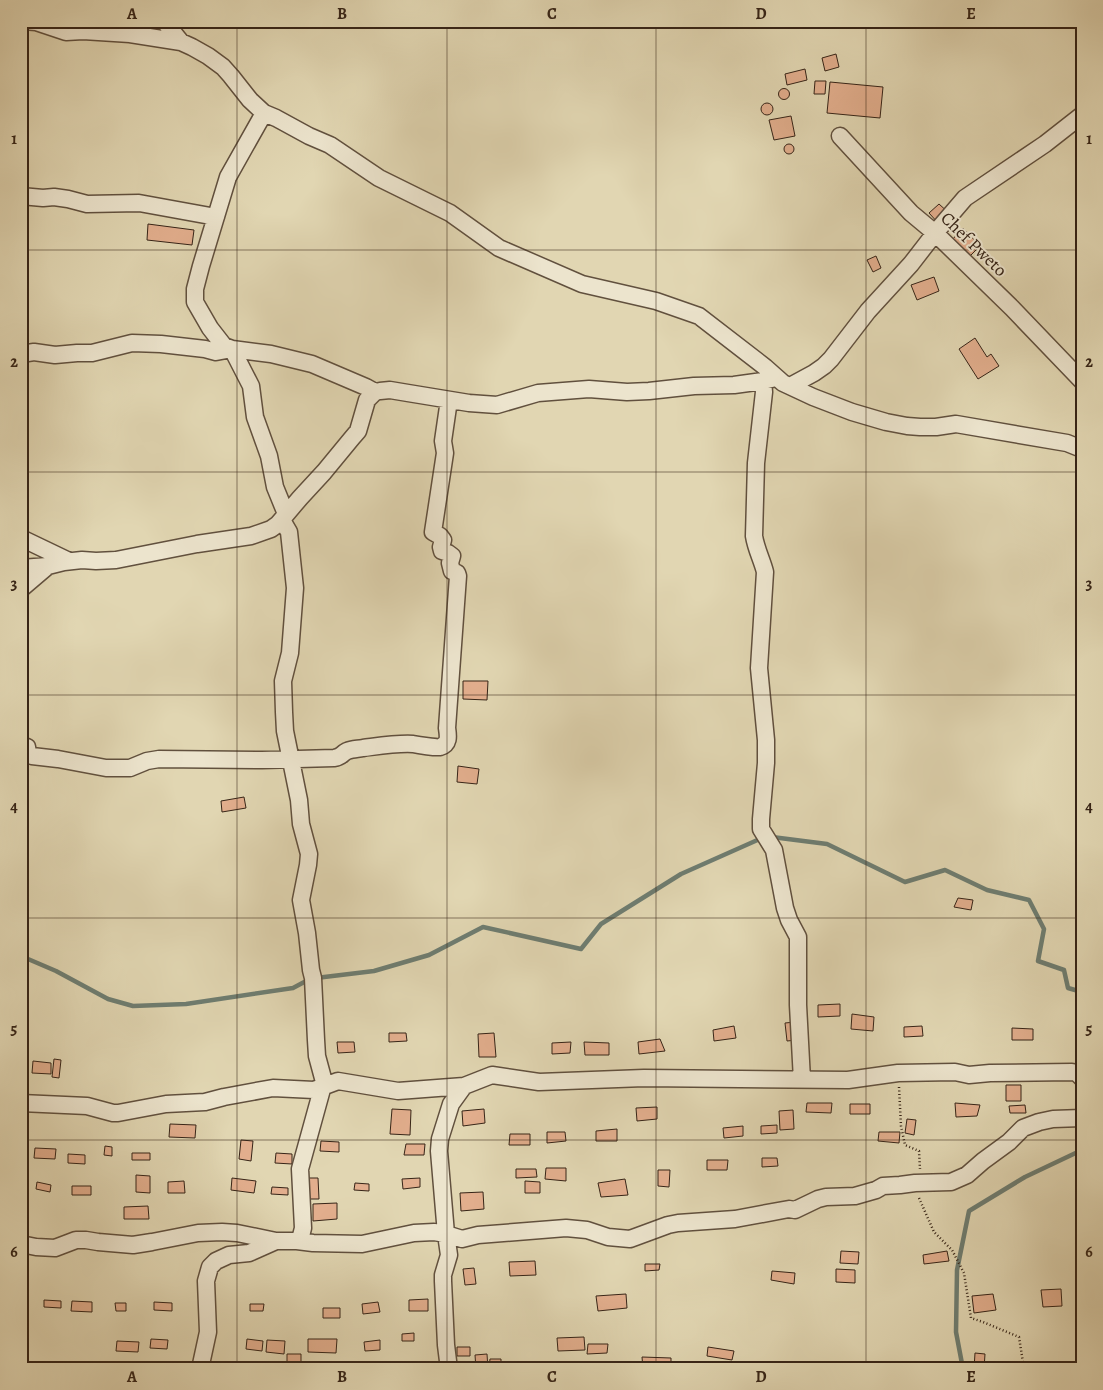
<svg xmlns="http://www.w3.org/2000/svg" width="1103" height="1390" viewBox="0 0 1103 1390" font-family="Alegreya,serif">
  <rect width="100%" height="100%" fill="#e1d6b2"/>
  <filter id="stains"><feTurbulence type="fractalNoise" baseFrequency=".004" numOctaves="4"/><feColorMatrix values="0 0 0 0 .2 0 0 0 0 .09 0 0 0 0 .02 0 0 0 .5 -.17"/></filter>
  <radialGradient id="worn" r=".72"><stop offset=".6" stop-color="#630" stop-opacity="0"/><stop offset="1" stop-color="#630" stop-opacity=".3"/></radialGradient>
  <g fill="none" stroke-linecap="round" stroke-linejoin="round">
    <path stroke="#6e7d71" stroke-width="4.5" d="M 772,837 L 827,844 L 905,882 L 945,870 L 987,890 L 1029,900 L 1044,929 L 1038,961 L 1064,970 L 1068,988 L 1082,992
      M 21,956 L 56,971 L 108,999 L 133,1006 L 186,1004 L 293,988 L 308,980
      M 316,978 L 374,971 L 429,955 L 483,927 L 581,949 L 601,924 L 681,874 L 762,838
      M 963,1369 L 956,1332 L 957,1270 L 969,1211 L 1025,1177 L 1082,1150"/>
  </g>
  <path fill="#e2ae8d" stroke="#362417" d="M 836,54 L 839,67 L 825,71 L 822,58 Z
    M 805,69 L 807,80 L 787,85 L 785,74 Z
    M 815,81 L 826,81 L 825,94 L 814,94 Z
    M 830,82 L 883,87 L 880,118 L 827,113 Z
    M778.5 94a5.5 5.5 0 1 1 11 0a5.5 5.5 0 1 1-11 0Z
    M761 109a6 6 0 1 1 12 0a6 6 0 1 1-12 0Z
    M 791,116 L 795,136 L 774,140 L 769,120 Z
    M784 149a5 5 0 1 1 10 0a5 5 0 1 1-10 0Z
    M 939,204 L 950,214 L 939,224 L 929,213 Z
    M 148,224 L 194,230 L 192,245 L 147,240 Z
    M 963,228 L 980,246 L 968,258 L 951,241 Z
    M 876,256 L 881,268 L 873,272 L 867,260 Z
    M 934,277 L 939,291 L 917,300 L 911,285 Z
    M 975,338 L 987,357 L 991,354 L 999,366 L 978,379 L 959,349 Z
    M 463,681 L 488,681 L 487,700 L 463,699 Z
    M 458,766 L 479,769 L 477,784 L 457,782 Z
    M 244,797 L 246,808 L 222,812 L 221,801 Z
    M 958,898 L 973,900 L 971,910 L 954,907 Z
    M 840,1004 L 840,1016 L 818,1017 L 818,1005 Z
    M 852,1014 L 874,1017 L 873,1031 L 851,1029 Z
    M 795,1022 L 797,1040 L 787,1041 L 785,1023 Z
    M 734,1026 L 736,1038 L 714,1041 L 713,1030 Z
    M 922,1026 L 923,1036 L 904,1037 L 904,1027 Z
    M 1012,1028 L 1033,1029 L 1033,1040 L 1012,1040 Z
    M 389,1033 L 406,1033 L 407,1041 L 389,1042 Z
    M 494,1033 L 496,1057 L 479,1057 L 478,1034 Z
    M 660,1039 L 665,1051 L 639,1054 L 638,1042 Z
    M 337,1042 L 354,1042 L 355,1052 L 338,1053 Z
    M 571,1042 L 570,1053 L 552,1054 L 552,1043 Z
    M 584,1042 L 609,1043 L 609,1055 L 585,1055 Z
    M 54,1059 L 61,1060 L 59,1078 L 52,1077 Z
    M 33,1061 L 51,1063 L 51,1074 L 32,1073 Z
    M 1006,1085 L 1021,1085 L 1021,1101 L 1006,1101 Z
    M 807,1103 L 832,1103 L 831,1113 L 806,1112 Z
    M 955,1103 L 980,1105 L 977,1116 L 956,1117 Z
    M 850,1104 L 870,1104 L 870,1114 L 850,1114 Z
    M 1025,1105 L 1026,1113 L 1010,1113 L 1009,1106 Z
    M 657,1107 L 657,1119 L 637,1121 L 636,1108 Z
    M 392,1109 L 411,1110 L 410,1135 L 390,1134 Z
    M 484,1109 L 485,1123 L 463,1126 L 462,1111 Z
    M 793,1110 L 794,1129 L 780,1130 L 779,1111 Z
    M 907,1119 L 916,1120 L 914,1135 L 905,1133 Z
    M 170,1124 L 196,1125 L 195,1138 L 169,1137 Z
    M 777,1125 L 777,1133 L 761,1134 L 761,1126 Z
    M 743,1126 L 743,1136 L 724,1138 L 723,1128 Z
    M 617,1129 L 617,1141 L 596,1141 L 596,1131 Z
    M 547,1132 L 565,1132 L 566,1141 L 547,1143 Z
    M 879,1132 L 900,1132 L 899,1143 L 878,1141 Z
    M 510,1134 L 530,1134 L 530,1145 L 509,1145 Z
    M 241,1140 L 253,1141 L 251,1161 L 239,1159 Z
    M 321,1141 L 339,1142 L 339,1152 L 320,1151 Z
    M 406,1144 L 425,1144 L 424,1155 L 404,1155 Z
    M 105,1146 L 112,1147 L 112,1156 L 104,1155 Z
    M 35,1148 L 56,1149 L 55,1159 L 34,1158 Z
    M 132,1153 L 150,1153 L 150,1160 L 132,1160 Z
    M 276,1153 L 292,1154 L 292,1164 L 275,1163 Z
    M 68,1154 L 85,1155 L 85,1164 L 68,1163 Z
    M 762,1158 L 777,1158 L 778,1166 L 762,1167 Z
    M 707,1160 L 728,1160 L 727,1170 L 707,1170 Z
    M 546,1168 L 566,1168 L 566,1181 L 545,1179 Z
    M 516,1169 L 536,1169 L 537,1177 L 516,1178 Z
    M 658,1170 L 670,1170 L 669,1187 L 658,1186 Z
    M 136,1175 L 150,1176 L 150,1193 L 136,1192 Z
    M 232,1178 L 256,1181 L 254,1193 L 231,1190 Z
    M 306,1178 L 318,1178 L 319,1199 L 307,1199 Z
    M 420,1178 L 420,1187 L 403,1189 L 402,1179 Z
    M 625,1179 L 628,1195 L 601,1197 L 598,1183 Z
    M 184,1181 L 185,1193 L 168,1193 L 168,1182 Z
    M 525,1181 L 540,1182 L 540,1193 L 525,1193 Z
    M 37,1182 L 51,1185 L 50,1192 L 36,1189 Z
    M 355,1183 L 369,1184 L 369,1191 L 354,1190 Z
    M 72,1186 L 91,1186 L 91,1195 L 72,1195 Z
    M 272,1187 L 288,1188 L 288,1195 L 271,1194 Z
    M 483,1192 L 484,1209 L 461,1211 L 460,1193 Z
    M 337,1203 L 337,1219 L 313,1221 L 313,1204 Z
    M 148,1206 L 149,1219 L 124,1219 L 124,1207 Z
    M 841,1251 L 859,1252 L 858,1264 L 840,1263 Z
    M 947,1251 L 949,1261 L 924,1264 L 923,1255 Z
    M 535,1261 L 536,1275 L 510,1276 L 509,1262 Z
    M 645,1264 L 660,1264 L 659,1270 L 645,1271 Z
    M 474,1268 L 476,1284 L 465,1285 L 463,1269 Z
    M 836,1269 L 855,1270 L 855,1283 L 836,1282 Z
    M 772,1271 L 795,1273 L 794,1284 L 771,1280 Z
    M 1061,1289 L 1062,1306 L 1043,1307 L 1041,1290 Z
    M 626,1294 L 627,1308 L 598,1311 L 596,1296 Z
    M 993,1294 L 996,1310 L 974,1313 L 972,1296 Z
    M 428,1299 L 428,1311 L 409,1311 L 409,1300 Z
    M 44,1300 L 61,1301 L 61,1308 L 44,1307 Z
    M 72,1301 L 92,1302 L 92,1312 L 71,1311 Z
    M 154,1302 L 172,1303 L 172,1311 L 154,1310 Z
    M 378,1302 L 380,1312 L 363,1314 L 362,1304 Z
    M 115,1303 L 126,1303 L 126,1311 L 116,1311 Z
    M 250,1304 L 264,1304 L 263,1311 L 250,1311 Z
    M 323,1308 L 340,1308 L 340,1318 L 323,1318 Z
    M 414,1333 L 414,1341 L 402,1341 L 402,1334 Z
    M 584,1337 L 585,1350 L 558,1351 L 557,1338 Z
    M 151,1339 L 168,1340 L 167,1349 L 150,1348 Z
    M 247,1339 L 263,1341 L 262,1351 L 246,1349 Z
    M 308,1339 L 337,1339 L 336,1353 L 308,1352 Z
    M 267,1340 L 285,1341 L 284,1354 L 266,1352 Z
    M 380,1340 L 380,1350 L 365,1351 L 364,1342 Z
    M 117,1341 L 139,1342 L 138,1352 L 116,1351 Z
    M 588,1344 L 608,1344 L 607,1353 L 587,1354 Z
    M 457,1347 L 470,1347 L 470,1356 L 457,1356 Z
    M 708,1347 L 734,1351 L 732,1360 L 707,1356 Z
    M 975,1353 L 985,1354 L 984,1369 L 974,1369 Z
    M 287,1354 L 301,1354 L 301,1369 L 287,1369 Z
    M 487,1354 L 488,1369 L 476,1369 L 475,1355 Z
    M 642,1357 L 671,1358 L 671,1369 L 643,1369 Z
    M 490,1359 L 501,1359 L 501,1369 L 489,1369 Z
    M 47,1364 L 48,1369 L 28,1369 L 28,1365 Z
    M 513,1365 L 535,1366 L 535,1369 L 513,1369 Z"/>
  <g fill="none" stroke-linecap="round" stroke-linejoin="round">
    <g stroke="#61503e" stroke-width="19">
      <path id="street" d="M 23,21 L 36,22 L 66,32 L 83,31 L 130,34 L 181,42 L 192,47 L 208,56 L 223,67 L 231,76 L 250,100 L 264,113 L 276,118 L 309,136 L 330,145 L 379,178 L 450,213 L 499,248 L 582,284 L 656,301 L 699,316 L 765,367 L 783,383 L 813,397 L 852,412 L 886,422 L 907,426 L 920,427 L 936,427 L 956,424 L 1067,443 L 1082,449
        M 164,21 L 181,42
        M 264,113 L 228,177 L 201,266 L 195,289 L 195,302 L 210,328 L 224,346 L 232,349 L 251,386 L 255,417 L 269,456 L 275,487 L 286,514
        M 840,136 L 911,213 L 935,233 L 1012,308 L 1082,381
        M 21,196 L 43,198 L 54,197 L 68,199 L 87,204 L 139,203 L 216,217
        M 21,354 L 34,352 L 55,355 L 77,353 L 92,353 L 132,343 L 161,344 L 205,349 L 216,352 L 232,349 L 271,354 L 312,364 L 366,387 L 375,392
        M 763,381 L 764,392 L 756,463 L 754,536 C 756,549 762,560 765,572 L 759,668 L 766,740 L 766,763 L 761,819 L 761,829 L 774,850 L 785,908 L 789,920 L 798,937 L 798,1005 L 802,1080
        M 790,386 L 814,373 L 824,366 L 831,359 L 868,311 L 911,264 L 935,233 L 965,198 L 1045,144 L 1082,115
        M 282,520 L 289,532 L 295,588 L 290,653 L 283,681 L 284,712 L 285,731 L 299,800 L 301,824 L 309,854 L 308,865 L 301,900 L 307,933 L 311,970 L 313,978 L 316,1040 L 317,1056 L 324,1082 L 300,1169 L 303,1228 L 301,1236 L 297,1241
        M 21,538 L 69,561
        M 21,568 L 48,566
        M 21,589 L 48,566 L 64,562 L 82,560 L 96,561 L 116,560 L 197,544 L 251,536 L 271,529 L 278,524 L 300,498 L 324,472 L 352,438 L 358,431 L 367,400 L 375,392 L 380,391 L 390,390 L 408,393 L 469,403 L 497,405 L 538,393 L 589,389 L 627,392 L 649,391 L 694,386 L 734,385 L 763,381 L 776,378
        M 21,745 L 27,747 L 28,753 L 32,756 L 58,759 L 106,768 L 130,768 L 147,761 L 159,759 L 262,760 L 334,758 C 342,757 341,754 347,751 C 352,749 358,749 363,748 C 379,746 397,743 413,744 C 418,745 437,748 440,747 C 450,744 448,735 447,728 L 458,576 L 457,573 L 452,571 L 450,563 L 452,556 L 448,553 L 442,551 L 441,547 L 443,540 L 440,536 L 433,532 L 445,453 L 443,441 L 449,400
        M 21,1103 L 87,1106 L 113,1113 L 118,1113 L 166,1104 L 205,1102 L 224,1097 L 273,1088 L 314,1090 L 338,1081 L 398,1091 L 464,1086 L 492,1075 L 539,1082 L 644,1078 L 848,1080 L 898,1073 L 955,1072 L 969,1075 L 990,1073 L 1072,1072 L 1077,1073 L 1082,1078
        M 21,1244 L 36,1247 L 55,1248 L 76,1240 L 86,1240 L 98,1242 L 133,1245 L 152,1242 L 198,1233 L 222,1232 L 237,1233 L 276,1241 L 297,1241 L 313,1243 L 362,1244 L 414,1233 L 434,1232 L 446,1234 L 462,1239 L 478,1235 L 566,1228 L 587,1230 L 608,1237 L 630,1239 L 668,1225 L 678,1223 L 735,1219 L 789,1209 L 795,1210 L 818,1199 L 826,1197 L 855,1196 L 876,1190 L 883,1186 L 900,1185 L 915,1183 L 951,1182 L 967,1175 L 983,1161 L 1009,1142 L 1023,1128 L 1039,1122 L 1053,1119 L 1082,1118
        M 200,1369 L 208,1332 L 206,1281 L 210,1267 L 216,1261 L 229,1255 L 249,1253 L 276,1241
        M 449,1369 L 446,1345 L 443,1281 L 443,1275 L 449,1255 L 446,1234 L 439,1151 L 440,1139 L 451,1104 L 464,1086"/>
    </g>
    <path stroke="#362417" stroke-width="2.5" stroke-dasharray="1 2.5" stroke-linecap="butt" d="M 899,1087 L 901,1126 L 905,1145 L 919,1151 L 920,1169
      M 919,1198 L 934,1232 L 952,1250 L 964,1273 L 971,1318 L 983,1322 L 1019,1337 L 1024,1369"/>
    <use href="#street" stroke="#ece4cd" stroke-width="16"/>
  </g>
  <path fill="none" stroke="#362417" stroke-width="1" stroke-opacity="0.55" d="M 237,21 L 237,1369M 447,21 L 447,1369M 656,21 L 656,1369M 866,21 L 866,1369M 21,250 L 1082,250M 21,472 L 1082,472M 21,695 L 1082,695M 21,918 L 1082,918M 21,1140 L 1082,1140"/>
  <g text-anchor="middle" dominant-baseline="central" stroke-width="4" stroke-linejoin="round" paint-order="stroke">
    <g font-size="18" fill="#362417" stroke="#ece4cd">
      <text transform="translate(974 244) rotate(44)">Chef Pweto</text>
    </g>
  </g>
  <rect width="1103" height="1390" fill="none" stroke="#e1d6b2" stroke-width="55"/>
  <rect x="28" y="28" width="1048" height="1334" fill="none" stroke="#362417" stroke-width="2"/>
  <g font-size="16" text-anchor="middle" font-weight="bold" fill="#362417">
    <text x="132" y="19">A</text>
    <text x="342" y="19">B</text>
    <text x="552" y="19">C</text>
    <text x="761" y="19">D</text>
    <text x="971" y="19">E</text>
    <text x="14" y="144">1</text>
    <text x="1089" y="144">1</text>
    <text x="14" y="367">2</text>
    <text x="1089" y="367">2</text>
    <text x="14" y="589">3</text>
    <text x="1089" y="589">3</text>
    <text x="14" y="812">4</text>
    <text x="1089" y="812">4</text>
    <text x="14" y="1034">5</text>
    <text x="1089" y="1034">5</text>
    <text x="14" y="1257">6</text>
    <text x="1089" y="1257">6</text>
    <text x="132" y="1382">A</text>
    <text x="342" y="1382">B</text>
    <text x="552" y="1382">C</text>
    <text x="761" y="1382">D</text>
    <text x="971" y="1382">E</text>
  </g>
  <rect width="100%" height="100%" filter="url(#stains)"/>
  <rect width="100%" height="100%" fill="url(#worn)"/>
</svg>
